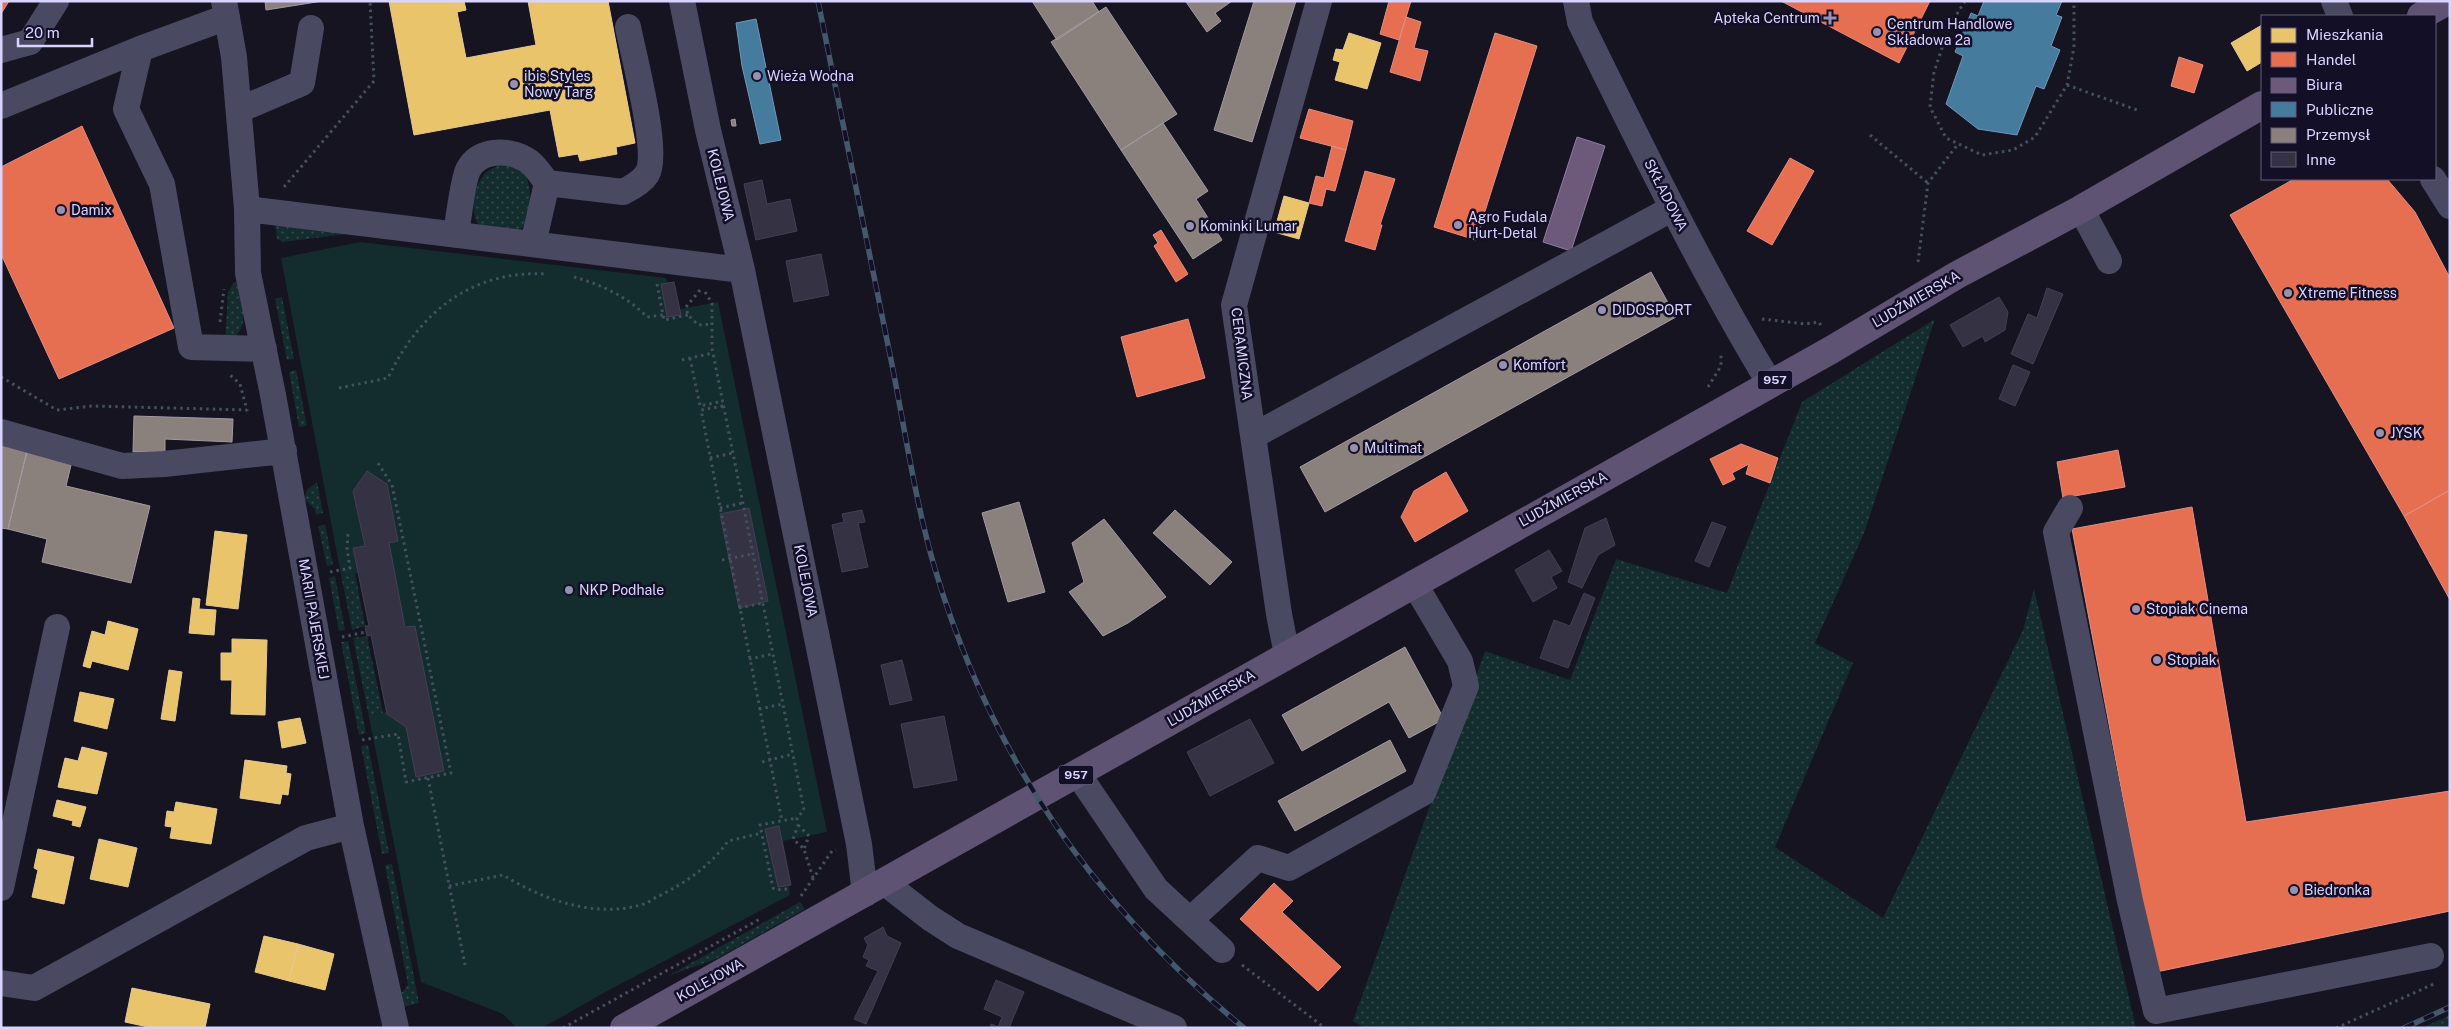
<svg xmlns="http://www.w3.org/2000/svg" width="2451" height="1029" viewBox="0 0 2451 1029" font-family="'Public Sans',sans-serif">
  <defs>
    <pattern id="grass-dots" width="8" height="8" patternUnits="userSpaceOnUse" patternTransform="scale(1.25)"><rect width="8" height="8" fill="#132c2d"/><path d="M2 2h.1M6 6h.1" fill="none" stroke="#354a4c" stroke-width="1.8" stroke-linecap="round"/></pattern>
  </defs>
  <rect width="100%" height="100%" fill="#161421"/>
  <path fill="url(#grass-dots)" d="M 500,165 C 529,167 532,184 529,209 C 528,218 527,224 520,230 L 479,225 C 469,214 474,187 483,176 C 487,170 493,168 500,165 Z
    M 275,223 L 363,232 L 283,242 L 277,239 Z
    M 234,282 L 237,282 C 241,306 254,330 225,342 L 228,292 Z
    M 282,297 L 294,359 L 287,360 L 275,299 Z
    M 1935,319 L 1864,533 L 1815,643 L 1853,663 L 1775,847 L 1883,918 L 2023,630 L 2034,589 L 2136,1028 L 1365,1028 L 1353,1021 L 1485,651 L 1570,680 L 1616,559 L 1727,593 L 1802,402 Z
    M 296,370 L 307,426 L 299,427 L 289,372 Z
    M 317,482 L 323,513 L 316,515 L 315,509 L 304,499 L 307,490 Z
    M 325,524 L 333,565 L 327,566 L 318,526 Z
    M 355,573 L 365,626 L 352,630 L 341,575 Z
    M 335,576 L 345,630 L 339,631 L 329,578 Z
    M 367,636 L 383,713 L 394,722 L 372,732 L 353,638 Z
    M 348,641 L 366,733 L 359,735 L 341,642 Z
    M 368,745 L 389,853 L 382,854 L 361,746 Z
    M 392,864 L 419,1003 L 403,1007 L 400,995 L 408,985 L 385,865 Z
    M 800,902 L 805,909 L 716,959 L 668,976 Z
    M 2450,1015 L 2450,1028 L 2422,1028 Z"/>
  <path fill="#132c2d" d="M 360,242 L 666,278 L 668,283 L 674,282 L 680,309 L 718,302 L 827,832 L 783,841 L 791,885 L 789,885 L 790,895 L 609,990 L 542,1028 L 517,1028 L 503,1014 L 421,982 L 369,716 L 386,712 L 371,635 L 367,636 L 365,626 L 369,625 L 358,573 L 341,575 L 281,258 Z"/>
  <path fill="#e9c46a" stroke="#e4c997" d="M 389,1 L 464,1 L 466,10 L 457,12 L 466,58 L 536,45 L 528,1 L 608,1 L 635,143 L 616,147 L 617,154 L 580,161 L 578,154 L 559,157 L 550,110 L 414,135 Z
    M 2262,25 L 2262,62 L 2247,71 L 2231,43 Z
    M 1349,33 L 1381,43 L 1367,89 L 1335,80 L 1340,62 L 1333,60 L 1336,49 L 1343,50 Z
    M 1284,196 L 1309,203 L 1299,239 L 1274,232 Z
    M 215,531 L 247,535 L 238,609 L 206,605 Z
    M 193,598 L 200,599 L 199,609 L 216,610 L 214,635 L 189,633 Z
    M 108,621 L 138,629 L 128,670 L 92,661 L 90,668 L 83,666 L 92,631 L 105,635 Z
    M 232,639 L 267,640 L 265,715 L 231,714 L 232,680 L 221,680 L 221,653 L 232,653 Z
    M 169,670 L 182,672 L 175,721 L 161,719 Z
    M 80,692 L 114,699 L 107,729 L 74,721 Z
    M 300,718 L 306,743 L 282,748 L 278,722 Z
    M 82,747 L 107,753 L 97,794 L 58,787 L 65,758 L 78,761 Z
    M 245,760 L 287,766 L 286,773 L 291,774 L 288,795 L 282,794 L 280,804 L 240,798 Z
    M 57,800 L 86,807 L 80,827 L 72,825 L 73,821 L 53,816 Z
    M 176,802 L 217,809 L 211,844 L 170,838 L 172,827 L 165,826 L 167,811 L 174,812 Z
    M 99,839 L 137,848 L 128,887 L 90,879 Z
    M 38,849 L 74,857 L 64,904 L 32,897 L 38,870 L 34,868 Z
    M 264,936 L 298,944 L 289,981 L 255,972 Z
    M 298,944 L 334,954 L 325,990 L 289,981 Z
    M 132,988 L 210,1004 L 205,1028 L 153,1028 L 125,1022 Z"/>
  <path fill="#e76f51" stroke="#e38d85" d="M 1,1 L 9,1 L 1,14 Z
    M 1389,1 L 1411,1 L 1399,40 L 1380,34 Z
    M 1781,1 L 1930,1 L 1899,63 Z
    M 1406,17 L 1421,22 L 1414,48 L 1428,51 L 1420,81 L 1390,72 Z
    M 1495,33 L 1537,46 L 1476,240 L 1434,227 Z
    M 2179,57 L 2203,65 L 2194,93 L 2171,86 Z
    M 1309,109 L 1353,121 L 1346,150 L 1300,138 Z
    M 82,126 L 174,328 L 59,379 L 1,254 L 1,167 Z
    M 1332,146 L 1346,150 L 1335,191 L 1326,189 L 1322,206 L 1309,203 L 1316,176 L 1324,178 Z
    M 1790,158 L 1814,171 L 1772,245 L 1747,231 Z
    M 1365,171 L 1395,179 L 1380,225 L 1382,225 L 1375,250 L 1345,241 Z
    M 2294,179 L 2387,179 L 2415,212 L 2450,278 L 2450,490 L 2404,516 L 2230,215 Z
    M 1161,230 L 1188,274 L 1176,282 L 1154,246 L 1158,243 L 1153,235 Z
    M 1188,319 L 1205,378 L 1137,397 L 1121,337 Z
    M 1741,444 L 1778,458 L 1770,483 L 1746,474 L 1749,464 L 1732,473 L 1735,479 L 1723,485 L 1710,459 Z
    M 2118,450 L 2125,487 L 2063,498 L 2057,462 Z
    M 1446,472 L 1468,511 L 1415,542 L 1401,517 L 1414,491 Z
    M 2450,490 L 2450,600 L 2404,516 Z
    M 2192,507 L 2246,822 L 2450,791 L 2450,911 L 2156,972 L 2072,529 Z
    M 1274,883 L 1293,901 L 1282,912 L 1341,967 L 1318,991 L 1240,919 Z"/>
  <path fill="#6d597a" stroke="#8d7ea2" d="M 1577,137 L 1605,146 L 1571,251 L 1543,242 Z"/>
  <path fill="#457b9d" stroke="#7196ba" d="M 1984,1 L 2062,1 L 2056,15 L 2062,17 L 2051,46 L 2060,50 L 2044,89 L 2036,86 L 2017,135 L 1978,129 L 1946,104 L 1963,56 L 1955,52 L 1971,13 L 1978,16 Z
    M 756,19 L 781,140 L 760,144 L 742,66 L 736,23 Z"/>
  <path fill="#8a817c" stroke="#a29aa3" d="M 265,1 L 323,1 L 266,10 Z
    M 1032,1 L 1092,1 L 1099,12 L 1057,40 Z
    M 1232,1 L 1215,13 L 1221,21 L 1207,32 L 1186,2 Z
    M 1254,1 L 1296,1 L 1252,142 L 1214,130 Z
    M 1106,7 L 1177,114 L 1121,150 L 1051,42 Z
    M 735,119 L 736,126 L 732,126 L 731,120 Z
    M 1163,123 L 1208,191 L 1196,199 L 1222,240 L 1193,259 L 1121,150 Z
    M 1651,272 L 1676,317 L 1325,512 L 1300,467 Z
    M 134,416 L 233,419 L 232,442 L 165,439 L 165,452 L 133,452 Z
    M 1,444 L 27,451 L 8,529 L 1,528 Z
    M 27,451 L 72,461 L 66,486 L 150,506 L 131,583 L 42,562 L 47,539 L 8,529 Z
    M 1019,502 L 1045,592 L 1008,602 L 982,513 Z
    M 1175,510 L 1232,562 L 1210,585 L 1153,533 Z
    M 1104,519 L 1166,597 L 1128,623 L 1103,636 L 1069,592 L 1084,582 L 1072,543 Z
    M 1405,647 L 1444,719 L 1409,738 L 1389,702 L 1302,751 L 1282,715 Z
    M 1390,740 L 1406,771 L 1295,831 L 1278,801 Z"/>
  <path fill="#343243" stroke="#433f54" d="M 762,180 L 767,204 L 790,199 L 797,231 L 756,240 L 744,184 Z
    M 821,254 L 829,295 L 794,302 L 786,261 Z
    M 674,282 L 681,315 L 667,317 L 661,284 Z
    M 2047,288 L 2063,294 L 2033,364 L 2011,354 L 2028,314 L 2037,318 Z
    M 1999,297 L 2008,312 L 2005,330 L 1985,342 L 1983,336 L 1963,347 L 1950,325 Z
    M 2013,365 L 2030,372 L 2015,406 L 1999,399 Z
    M 367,471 L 387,484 L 398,541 L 389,543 L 405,627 L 415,626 L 444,771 L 416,777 L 406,727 L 387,714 L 371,635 L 367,636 L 366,632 L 365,626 L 369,626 L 353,548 L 365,546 L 353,491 Z
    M 749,508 L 768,601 L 739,608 L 720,514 Z
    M 862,510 L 865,522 L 858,523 L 868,567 L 842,572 L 832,525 L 844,522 L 842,514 Z
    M 1606,518 L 1615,545 L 1598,555 L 1582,588 L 1568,582 L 1585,528 Z
    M 1712,522 L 1726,527 L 1709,567 L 1695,561 Z
    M 1549,550 L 1562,571 L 1551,577 L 1557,588 L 1533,602 L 1515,570 Z
    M 1584,593 L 1595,598 L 1568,668 L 1540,658 L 1554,620 L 1570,626 Z
    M 902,660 L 912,700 L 890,705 L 881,665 Z
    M 944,716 L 957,780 L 914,788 L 901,724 Z
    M 1250,719 L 1274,763 L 1210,796 L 1187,752 Z
    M 779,826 L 791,885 L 778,887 L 765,829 Z
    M 883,927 L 887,936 L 901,943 L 866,1024 L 854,1019 L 878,971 L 866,966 L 869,960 L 863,957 L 868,945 L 864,938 Z
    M 996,980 L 1024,992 L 1009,1028 L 990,1028 L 991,1024 L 998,1027 L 1002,1017 L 984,1009 Z"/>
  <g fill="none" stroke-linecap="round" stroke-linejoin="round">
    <path stroke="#44505f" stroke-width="3" stroke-dasharray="2.5 4" stroke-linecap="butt" d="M 1965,1 L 1949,27 L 1934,72 L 1930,107 L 1946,138 L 1982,155 L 2013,150 L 2035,137 L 2067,85 L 2074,47 L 2074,1
      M 2067,85 L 2140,111
      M 1870,135 L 1928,183
      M 284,187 L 374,81 L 370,1
      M 1918,262 L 1928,183 L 1958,144
      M 574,277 C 600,284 628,297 647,317 L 663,315
      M 657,284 L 664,320 L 688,315
      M 700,290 L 686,307 L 688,315 L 698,325 L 711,324
      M 705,292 L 712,303 L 712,348 L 804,810 L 797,818 L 798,825 L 793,839 L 804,849 L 813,878
      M 1762,319 L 1805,324 L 1819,322 L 1821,326
      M 220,322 L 224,289
      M 690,358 L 700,406 L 723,401
      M 682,360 L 713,353
      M 1,377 L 57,410 L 92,406 L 247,410 L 240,384 L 230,375
      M 1708,387 L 1721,366 L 1721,352
      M 339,388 L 388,378 C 418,314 471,270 545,274
      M 723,406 L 701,410 L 782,821
      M 710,458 L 733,453
      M 720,508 L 743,503
      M 722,560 L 753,554
      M 330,572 L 350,568 L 347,548 L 348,534
      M 739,608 L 763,603
      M 342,637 L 366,632
      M 749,659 L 773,654
      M 759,709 L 783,704
      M 362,740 L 398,734 L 406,782 L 451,773 L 392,485 L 378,463
      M 762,762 L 793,754
      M 428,778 L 465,965
      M 798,825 L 809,836 L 804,849
      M 449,886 L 503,875 C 543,900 597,919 644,904 C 650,902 655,897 661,895 C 688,881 710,866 728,841 L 762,833
      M 787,889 L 776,890 L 773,888 L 760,825 L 797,818
      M 801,896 L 832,851 L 836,850
      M 1242,965 L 1325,1028
      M 563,1028 L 760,919
      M 2336,1028 L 2436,983"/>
    <path stroke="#4a4962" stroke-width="26" d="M 224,1 L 234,57 L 247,209 L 248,273 L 273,395 L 351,826 L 396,1028
      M 682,1 L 708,130 L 742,270 L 859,844 L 865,894
      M 1576,1 L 1580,22 C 1640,144 1699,266 1769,382
      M 2334,1 L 2340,16
      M 227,17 L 140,49 L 126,109 L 162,184 L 191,347 L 264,349
      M 1,50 L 30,42 L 56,1
      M 1,106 L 140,49
      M 239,110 L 302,83 L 311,28
      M 2433,179 L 2450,206
      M 247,209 L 742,270
      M 2081,209 L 2109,261
      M 456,235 C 458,221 463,180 468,170 C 478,150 505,149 523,158 C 533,162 541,175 547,183 L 623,192 C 631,188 642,182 647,174 C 660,154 633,53 628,27
      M 533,244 L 547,183
      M 1,432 L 122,466 L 164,464 L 284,451
      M 1253,436 L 1673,208
      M 2070,508 L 2056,532 L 2130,901 L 2156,1011 L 2431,956
      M 1287,655 L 1279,614 L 1234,305 L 1319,1
      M 1078,774 L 1156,889 L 1222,950
      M 885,883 L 930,918 L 958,936 L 1174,1028
      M 1,888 L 57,627
      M 1190,920 L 1258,858 L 1289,868 L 1423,793 L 1466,686 L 1460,661 L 1414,583
      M 1,983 L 34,988 L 306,838 L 351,826"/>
    <path stroke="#5e5373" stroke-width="28" d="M 2421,16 L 2448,1
      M 624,1028 L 1831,350 L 1957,275 L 2081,209 L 2262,105"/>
    <g stroke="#43596b" stroke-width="5.5">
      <path id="rail" d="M 818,1 C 842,117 865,234 889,350 C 904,422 914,498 935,569 C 991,757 1093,904 1244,1028
        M 2404,1028 L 2450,1007"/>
    </g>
    <use href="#rail" stroke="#130f26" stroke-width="4" stroke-dasharray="11" stroke-linecap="butt"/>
  </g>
  <g fill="#9591b1" stroke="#130f26" stroke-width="2">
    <path d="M1827.5 10.5h5v5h5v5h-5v5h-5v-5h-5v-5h5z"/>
    <circle cx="1877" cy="32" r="5"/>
    <circle cx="757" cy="76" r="5"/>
    <circle cx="514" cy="84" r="5"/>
    <circle cx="61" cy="210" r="5"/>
    <circle cx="1458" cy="225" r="5"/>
    <circle cx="1190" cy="226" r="5"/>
    <circle cx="2288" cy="293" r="5"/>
    <circle cx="1602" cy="310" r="5"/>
    <circle cx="1503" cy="365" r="5"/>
    <circle cx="2380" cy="433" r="5"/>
    <circle cx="1354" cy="448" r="5"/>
    <circle cx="569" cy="590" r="5"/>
    <circle cx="2136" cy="609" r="5"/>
    <circle cx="2157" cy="660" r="5"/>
    <circle cx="2294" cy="890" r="5"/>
  </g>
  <g text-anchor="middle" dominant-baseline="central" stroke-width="5" stroke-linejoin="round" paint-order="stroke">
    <g fill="#130f26" stroke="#9e99be" stroke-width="1">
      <rect x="1757.5" y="370.5" width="35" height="19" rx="4"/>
      <rect x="1058.5" y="765.5" width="35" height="19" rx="4"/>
    </g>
    <g font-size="12" font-weight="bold" fill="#d9d4ff">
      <text x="1775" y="380">957</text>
      <text x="1076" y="775">957</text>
    </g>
    <g font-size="14" fill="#d9d4ff" stroke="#130f26" text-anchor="start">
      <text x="1820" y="18" text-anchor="end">Apteka Centrum</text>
      <text x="1887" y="24">Centrum Handlowe<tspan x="1887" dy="16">Składowa 2a</tspan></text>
      <text x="524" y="76">ibis Styles<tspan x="524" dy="16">Nowy Targ</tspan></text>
      <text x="767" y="76">Wieża Wodna</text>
      <text x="71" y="210">Damix</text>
      <text x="1468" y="217">Agro Fudala<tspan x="1468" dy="16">Hurt-Detal</tspan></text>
      <text x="1200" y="226">Kominki Lumar</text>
      <text x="2298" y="293">Xtreme Fitness</text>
      <text x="1612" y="310">DIDOSPORT</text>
      <text x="1513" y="365">Komfort</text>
      <text x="2390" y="433">JYSK</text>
      <text x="1364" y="448">Multimat</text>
      <text x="579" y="590">NKP Podhale</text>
      <text x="2146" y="609">Stopiak Cinema</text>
      <text x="2167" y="660">Stopiak</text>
      <text x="2304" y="890">Biedronka</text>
    </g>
    <g font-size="14" fill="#d9d4ff" stroke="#130f26">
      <text transform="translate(721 185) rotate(76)">KOLEJOWA</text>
      <text transform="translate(1666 195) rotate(63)">SKŁADOWA</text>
      <text transform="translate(1916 299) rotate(-30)">LUDŹMIERSKA</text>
      <text transform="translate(1242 354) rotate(83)">CERAMICZNA</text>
      <text transform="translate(1563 499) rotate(-29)">LUDŹMIERSKA</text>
      <text transform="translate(806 581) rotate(79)">KOLEJOWA</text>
      <text transform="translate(314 619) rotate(80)">MARII PAJERSKIEJ</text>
      <text transform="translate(1211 698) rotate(-30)">LUDŹMIERSKA</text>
      <text transform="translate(710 980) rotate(-29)">KOLEJOWA</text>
    </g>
  </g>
  <rect width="2451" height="1029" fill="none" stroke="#d9d4ff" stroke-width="5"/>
  <rect x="2261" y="15" width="175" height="165" fill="#130f26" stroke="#625e7d"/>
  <rect x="2271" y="28" width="25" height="15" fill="#e9c46a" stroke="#625e7d"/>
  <text x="2306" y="40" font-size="15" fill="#d9d4ff">Mieszkania</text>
  <rect x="2271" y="52" width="25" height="15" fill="#e76f51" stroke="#625e7d"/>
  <text x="2306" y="65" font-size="15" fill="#d9d4ff">Handel</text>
  <rect x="2271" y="78" width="25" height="15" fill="#6d597a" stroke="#625e7d"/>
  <text x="2306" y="90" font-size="15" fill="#d9d4ff">Biura</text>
  <rect x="2271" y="102" width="25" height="15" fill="#457b9d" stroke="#625e7d"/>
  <text x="2306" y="115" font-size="15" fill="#d9d4ff">Publiczne</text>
  <rect x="2271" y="128" width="25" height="15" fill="#8a817c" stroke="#625e7d"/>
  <text x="2306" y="140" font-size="15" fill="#d9d4ff">Przemysł</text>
  <rect x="2271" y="152" width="25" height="15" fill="#343243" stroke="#625e7d"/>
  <text x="2306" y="165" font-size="15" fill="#d9d4ff">Inne</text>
  <path d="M18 38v8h74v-8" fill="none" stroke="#d9d4ff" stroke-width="2.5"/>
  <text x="25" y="38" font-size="15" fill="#d9d4ff" stroke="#130f26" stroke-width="4" paint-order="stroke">20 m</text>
</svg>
